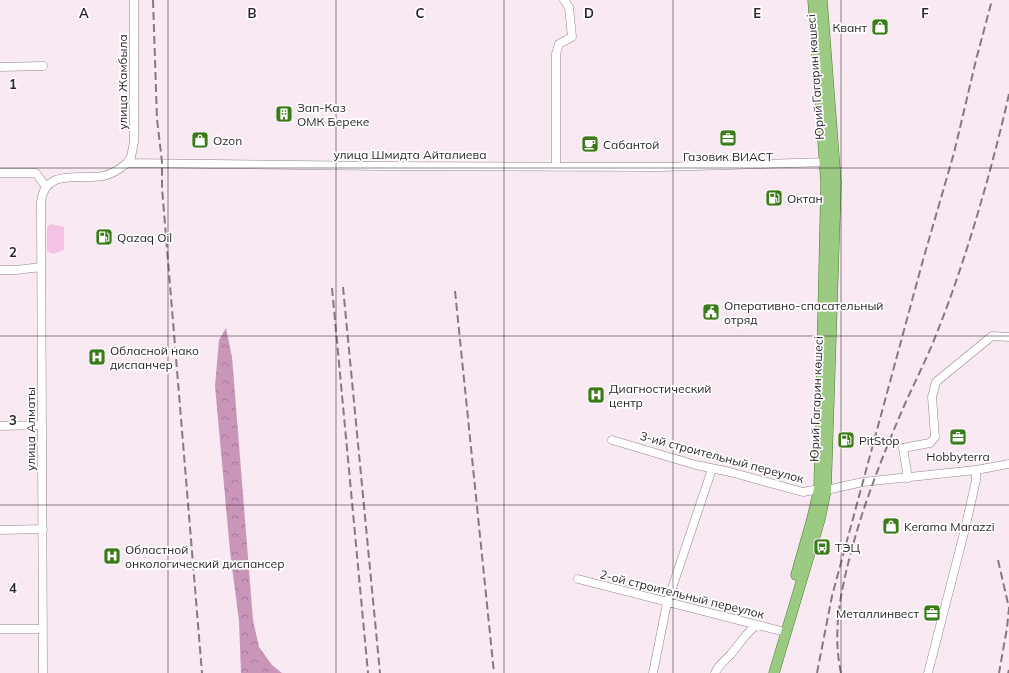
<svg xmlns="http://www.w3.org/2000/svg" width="1009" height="673" viewBox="0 0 1009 673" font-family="Mulish,sans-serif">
  <defs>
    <pattern id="forest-crowns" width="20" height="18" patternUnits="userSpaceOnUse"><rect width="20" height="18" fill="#c996ba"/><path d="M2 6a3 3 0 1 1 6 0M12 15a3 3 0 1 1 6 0" fill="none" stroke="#a37a97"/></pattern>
  </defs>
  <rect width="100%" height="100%" fill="#f8e9f3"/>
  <path fill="#f4c2e5" d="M 51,224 L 64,227 L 64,250 L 53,254 L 47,251 L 47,227 Z"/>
  <path fill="url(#forest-crowns)" d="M 226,328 L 232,357 L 253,620 L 259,647 L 272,665 L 282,673 L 241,673 L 239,621 L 230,551 L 215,386 L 219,340 Z"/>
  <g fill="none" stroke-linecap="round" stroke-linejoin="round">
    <g stroke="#92848d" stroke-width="9">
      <path id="minor" d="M 0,67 L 43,66
        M 127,163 L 131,157 L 134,142 L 134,0
        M 556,167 L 556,54 L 559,44 L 572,37 L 569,7 L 564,0
        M 0,173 L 36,173 L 46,187
        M 0,270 L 16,270 L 41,267
        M 0,426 L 42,425
        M 612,440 L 696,465 L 730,472 L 803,492 L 819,489 L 826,490 L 863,482 L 976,470 L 1009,464
        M 908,478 L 903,448 L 930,443 L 935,437 L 932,397 L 936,382 L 992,336 L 1009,337
        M 0,530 L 43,529
        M 578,579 L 781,631
        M 0,629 L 43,629
        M 43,673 L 41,202 C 45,168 79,180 103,176 C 113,174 120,169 127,163 L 382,166 L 660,167 L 829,162
        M 653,673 L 667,603 L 712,469
        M 715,673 C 719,664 725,661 731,654 C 740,644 746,632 757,625
        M 928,673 L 965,529 L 976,480 L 976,470"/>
    </g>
    <g stroke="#497b2e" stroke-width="11">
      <path id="major" d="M 796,575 L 812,519 L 819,489 L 826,183 L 813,0
        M 774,673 L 820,519 L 826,490 L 836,183 L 822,0"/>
    </g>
    <use href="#minor" stroke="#fff" stroke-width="8"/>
    <use href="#major" stroke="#9bcb83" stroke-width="10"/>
    <path stroke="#847b81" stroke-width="2" stroke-dasharray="8 4" stroke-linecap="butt" d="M 153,0 L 157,119 L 162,162 L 162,188 L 202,673
      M 343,287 L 380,673
      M 332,288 L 368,673
      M 455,291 L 494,673
      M 998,560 L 1009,608 L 1007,628 L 999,673
      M 817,673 L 832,596 L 923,260 L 954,153 L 976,60 L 992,0
      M 841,673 C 833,636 839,600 848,564 C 861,510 882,457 904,406 C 913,386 923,366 932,345 C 955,289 973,232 989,174 C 996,148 1003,121 1009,94
      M 1008,673 L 1009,670"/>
  </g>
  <path fill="none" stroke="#2c262a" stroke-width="1" stroke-opacity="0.55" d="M 168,0 L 168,673M 336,0 L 336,673M 504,0 L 504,673M 673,0 L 673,673M 841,0 L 841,673M 0,168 L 1009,168M 0,336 L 1009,336M 0,505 L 1009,505"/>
  <defs>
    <g id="shop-square" transform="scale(0.9)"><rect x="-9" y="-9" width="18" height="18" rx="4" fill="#3b7b19" stroke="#fff"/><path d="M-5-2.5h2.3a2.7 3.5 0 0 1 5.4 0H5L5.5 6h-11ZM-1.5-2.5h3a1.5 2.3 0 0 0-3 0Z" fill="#fff"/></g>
    <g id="building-square" transform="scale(0.9)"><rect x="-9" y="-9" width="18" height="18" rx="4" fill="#3b7b19" stroke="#fff"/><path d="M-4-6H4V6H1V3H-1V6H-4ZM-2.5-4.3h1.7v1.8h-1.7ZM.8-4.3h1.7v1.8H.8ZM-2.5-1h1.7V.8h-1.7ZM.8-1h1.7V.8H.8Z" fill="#fff"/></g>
    <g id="office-square" transform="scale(0.9)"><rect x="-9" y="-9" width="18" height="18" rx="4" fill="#3b7b19" stroke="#fff"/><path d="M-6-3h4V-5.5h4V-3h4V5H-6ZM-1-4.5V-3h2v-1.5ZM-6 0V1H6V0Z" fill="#fff"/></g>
    <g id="cafe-square" transform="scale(0.9)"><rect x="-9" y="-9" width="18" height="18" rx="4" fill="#3b7b19" stroke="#fff"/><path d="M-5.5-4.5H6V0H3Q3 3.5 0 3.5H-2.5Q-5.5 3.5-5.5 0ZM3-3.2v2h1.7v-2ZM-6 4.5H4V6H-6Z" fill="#fff"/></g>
    <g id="fuel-square" transform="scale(0.9)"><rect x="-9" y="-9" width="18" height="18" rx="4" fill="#3b7b19" stroke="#fff"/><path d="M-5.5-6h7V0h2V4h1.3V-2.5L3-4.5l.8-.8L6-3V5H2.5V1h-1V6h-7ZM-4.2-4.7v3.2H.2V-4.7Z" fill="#fff"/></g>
    <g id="civic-square" transform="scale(0.9)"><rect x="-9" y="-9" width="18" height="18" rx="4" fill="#3b7b19" stroke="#fff"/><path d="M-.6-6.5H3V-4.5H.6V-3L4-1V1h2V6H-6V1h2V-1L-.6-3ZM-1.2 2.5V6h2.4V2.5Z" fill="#fff"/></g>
    <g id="hospital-square" transform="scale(0.9)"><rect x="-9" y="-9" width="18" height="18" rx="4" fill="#3b7b19" stroke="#fff"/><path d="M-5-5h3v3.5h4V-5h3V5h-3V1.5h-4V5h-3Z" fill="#fff"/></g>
    <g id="bus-square" transform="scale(0.9)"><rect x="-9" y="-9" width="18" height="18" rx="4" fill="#3b7b19" stroke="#fff"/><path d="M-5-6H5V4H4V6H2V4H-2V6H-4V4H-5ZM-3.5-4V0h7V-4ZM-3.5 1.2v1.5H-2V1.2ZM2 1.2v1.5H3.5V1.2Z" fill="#fff"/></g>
  </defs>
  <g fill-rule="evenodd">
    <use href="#shop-square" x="880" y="27"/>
    <use href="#building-square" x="284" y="114"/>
    <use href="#office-square" x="728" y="138"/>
    <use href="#shop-square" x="200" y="140"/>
    <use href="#cafe-square" x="590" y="144"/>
    <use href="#fuel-square" x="774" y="198"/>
    <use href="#fuel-square" x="104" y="237"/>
    <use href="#civic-square" x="711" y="312"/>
    <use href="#hospital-square" x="97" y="357"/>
    <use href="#hospital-square" x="596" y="395"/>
    <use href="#office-square" x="958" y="437"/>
    <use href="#fuel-square" x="846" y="440"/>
    <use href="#shop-square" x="891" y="526"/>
    <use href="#bus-square" x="822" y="547"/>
    <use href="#hospital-square" x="112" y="556"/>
    <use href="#office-square" x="932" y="613"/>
  </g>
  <g text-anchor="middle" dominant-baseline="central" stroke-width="3.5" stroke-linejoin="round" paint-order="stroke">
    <g font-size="12" fill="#2c262a" stroke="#fff" text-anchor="start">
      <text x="867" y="27" text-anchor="end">Квант</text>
      <text x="297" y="107">Зап-Каз<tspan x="297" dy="14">ОМК Береке</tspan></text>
      <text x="213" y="140">Ozon</text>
      <text x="603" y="144">Сабантой</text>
      <text x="728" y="156" text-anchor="middle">Газовик ВИАСТ</text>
      <text x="787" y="198">Октан</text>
      <text x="117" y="237">Qazaq Oil</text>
      <text x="724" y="305">Оперативно-спасательный<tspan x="724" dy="14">отряд</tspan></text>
      <text x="110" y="350">Обласной нако<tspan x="110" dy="14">диспанчер</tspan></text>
      <text x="609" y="388">Диагностический<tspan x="609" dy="14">центр</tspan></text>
      <text x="859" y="440">PitStop</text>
      <text x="958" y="456" text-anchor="middle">Hobbyterra</text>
      <text x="904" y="526">Kerama Marazzi</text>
      <text x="835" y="547">ТЭЦ</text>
      <text x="125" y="549">Областной<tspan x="125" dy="14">онкологический диспансер</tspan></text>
      <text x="919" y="613" text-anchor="end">Металлинвест</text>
    </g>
    <g font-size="12" fill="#2c262a" stroke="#fff">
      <text transform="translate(815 77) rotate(-94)">Юрий Гагарин көшесі</text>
      <text transform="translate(122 82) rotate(-90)">улица Жамбыла</text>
      <text x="410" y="154">улица Шмидта Айталиева</text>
      <text transform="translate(816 399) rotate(-88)">Юрий Гагарин көшесі</text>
      <text transform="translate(30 429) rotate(-90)">улица Алматы</text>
      <text transform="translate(722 457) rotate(15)">3-ий строительный переулок</text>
      <text transform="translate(682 594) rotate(14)">2-ой строительный переулок</text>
    </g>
  </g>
  <g font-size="13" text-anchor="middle" font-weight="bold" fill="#2c262a" stroke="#fff" stroke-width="3.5" stroke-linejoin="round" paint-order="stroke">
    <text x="84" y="18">A</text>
    <text x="252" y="18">B</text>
    <text x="420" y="18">C</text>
    <text x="589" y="18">D</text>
    <text x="757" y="18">E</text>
    <text x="925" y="18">F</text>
    <text x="13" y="89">1</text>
    <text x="13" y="257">2</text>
    <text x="13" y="425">3</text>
    <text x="13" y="593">4</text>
  </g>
</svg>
